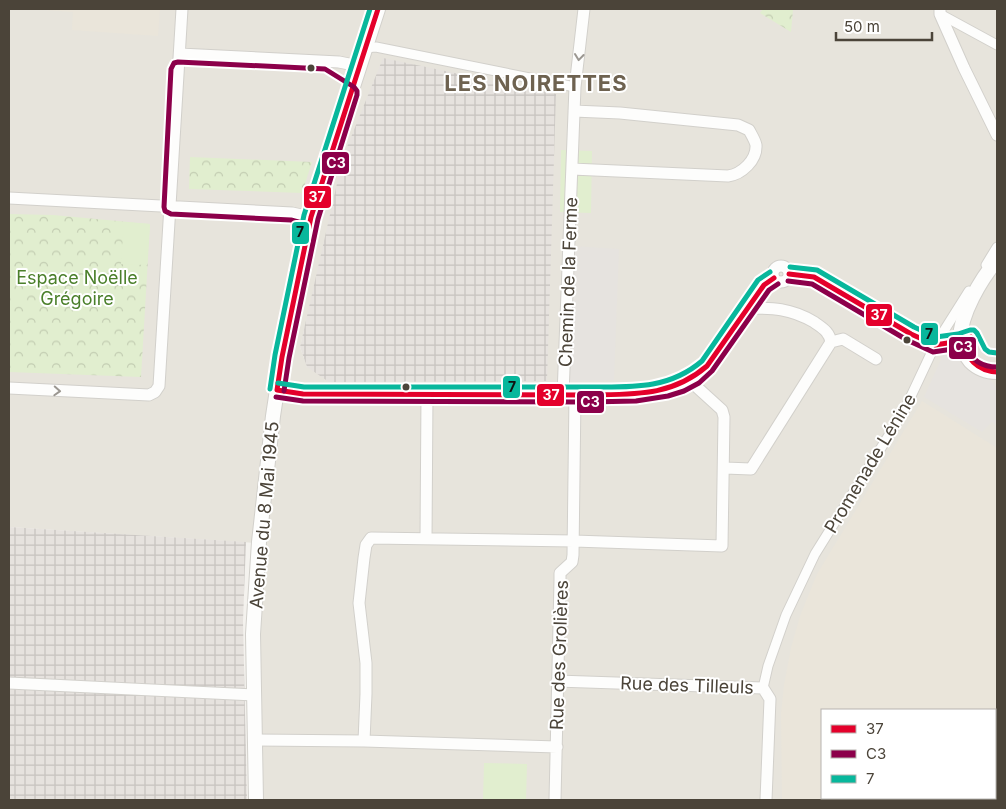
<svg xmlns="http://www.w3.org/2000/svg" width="1006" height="809" viewBox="0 0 1006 809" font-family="Inter,sans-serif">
  <defs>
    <pattern id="industrial-grid" width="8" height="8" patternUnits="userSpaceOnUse" patternTransform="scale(1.25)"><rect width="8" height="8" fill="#e6e2de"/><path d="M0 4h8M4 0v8" fill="none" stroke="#c7c3bf"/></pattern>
    <pattern id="forest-crowns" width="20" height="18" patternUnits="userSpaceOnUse" patternTransform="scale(1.25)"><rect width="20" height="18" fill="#e1eecf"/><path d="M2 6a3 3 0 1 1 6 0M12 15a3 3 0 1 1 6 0" fill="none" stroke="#c3cdb2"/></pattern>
  </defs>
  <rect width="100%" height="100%" fill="#f4f2ee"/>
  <path fill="#e7e4dc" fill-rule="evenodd" d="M 9,9 L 997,9 L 997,800 L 259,800 L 256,543 L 9,527 ZM 310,306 L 307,367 L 300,347 ZM 822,710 L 995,710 L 995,798 L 822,798 Z"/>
  <path fill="url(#industrial-grid)" d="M 383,58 L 556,94 L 547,381 L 329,382 L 307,367 L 300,347 L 343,157 Z
    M 9,527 L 246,542 L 243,621 L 247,800 L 9,800 Z"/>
  <path fill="#eae5da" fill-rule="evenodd" d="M 33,9 L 160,9 L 158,36 L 72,30 L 73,12 Z
    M 922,401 L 997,448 L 997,628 L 995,628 L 995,638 L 997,638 L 997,800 L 782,800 L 781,714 L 784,685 L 791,648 L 800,616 L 817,574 ZM 822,710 L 995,710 L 995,798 L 822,798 Z"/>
  <path fill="url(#forest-crowns)" d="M 763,9 L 793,9 L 791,32 L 760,13 Z
    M 190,157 L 312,162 L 302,193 L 189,189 Z
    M 9,214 L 53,215 L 150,224 L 141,377 L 9,372 Z"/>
  <path fill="#e1eecf" d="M 561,150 L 592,151 L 591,213 L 560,212 Z
    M 124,222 L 150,224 L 147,265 L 121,264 Z
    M 484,763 L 527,764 L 526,800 L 483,800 Z"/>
  <path fill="#e6e3df" d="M 572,246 L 619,249 L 614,380 L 567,382 Z
    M 944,353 L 961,357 L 983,377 L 990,379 L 997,389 L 997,425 L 992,422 L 982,432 L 924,397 Z"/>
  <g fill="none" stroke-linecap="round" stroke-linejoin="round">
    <g stroke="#d2d0cb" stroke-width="11">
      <path id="pedestrian" d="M 940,14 L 997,45
        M 365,48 L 376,47 L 575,87
        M 986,265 L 997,247
        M 763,688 L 768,666 L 786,615 L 815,554 L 904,411 L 935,345 L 969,291"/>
    </g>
    <g stroke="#d2d0cb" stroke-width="13">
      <path id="minor" d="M 940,9 L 940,14 L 964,68 L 997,135
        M 180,54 L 339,62 L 359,66
        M 572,169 L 728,176 C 742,174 757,160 756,145 C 755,140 751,134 749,130 L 738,125 L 620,113 L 574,111
        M 9,198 L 292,213 L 311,217
        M773 274a8 8 0 1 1 16 0a8 8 0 1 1-16 0Z
        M 789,274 L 814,277 L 911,334 L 935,345 L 960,341
        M 831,342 L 843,339 L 876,359
        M 9,388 L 149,395 L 155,392 L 159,386 L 182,9
        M 277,390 L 303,394 L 588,395 C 628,394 677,398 707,366 C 715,358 721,347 727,338 C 739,320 751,302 764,285 L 774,278
        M 563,395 L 575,87 L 584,9
        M 725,468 L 751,469 L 831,342 C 829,331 822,328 814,322 C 790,308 773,308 746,308
        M 426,539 L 427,395
        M 557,681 L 763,688 L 770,699 L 766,800
        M 9,683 L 254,695
        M 256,740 L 364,741 L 557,747
        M 364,741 L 366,694 L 366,663 L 359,603 L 364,558 L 366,545 L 371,538 L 574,541 L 722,546 L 724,417 L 722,410 L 689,380
        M 555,800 L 560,580 L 560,573 L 572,562 L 573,555 L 575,395"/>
    </g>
    <g stroke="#d2d0cb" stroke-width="16">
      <path id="tertiary" d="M 997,260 C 981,279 960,314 960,340 C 960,347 966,356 970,361 C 978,369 986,372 997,372
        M 256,800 L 253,634 L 259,542 L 273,416 L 282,357 L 311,217 L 378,9"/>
    </g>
    <use href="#pedestrian" stroke="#fdfdfc" stroke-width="9"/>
    <use href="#minor" stroke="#fdfdfc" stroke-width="11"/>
    <use href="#tertiary" stroke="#fdfdfc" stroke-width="14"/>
    <g stroke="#fff" stroke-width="9">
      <path id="bus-1" d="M 789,274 L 814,277 L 911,334 L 935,345 L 960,341 L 971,337
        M 960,341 C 968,358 976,371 997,372
        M 277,390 L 303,394 L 588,395 C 633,394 671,397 707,366 L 764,285 L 774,278
        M 277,390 L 282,357 L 311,217 L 378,9"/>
    </g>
    <g stroke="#fff" stroke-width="9">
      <path id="bus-2" d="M 788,281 L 812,284 L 907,340 L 933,352 L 966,347 C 972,361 982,367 997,367
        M 284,391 L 289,358 L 318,219 L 357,95 L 357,91 L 354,87 L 325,69 L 178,62 L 174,63 L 171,69 L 164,207 L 165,211 L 171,214 L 291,220 L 302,223
        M 276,397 L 303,401 L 588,402 L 636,401 L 668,396 L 684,391 L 699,383 L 712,371 L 769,290 L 778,284"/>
    </g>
    <g stroke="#fff" stroke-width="9">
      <path id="bus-3" d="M 790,267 L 817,270 L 914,327 L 936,337 L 958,334 L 970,330 L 974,330 L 977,333 L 985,349 L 989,352 L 997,353
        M 278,383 L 304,387 L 588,387 C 630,387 668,390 702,361 L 758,280 L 770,272
        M 270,389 L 275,355 L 304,215 L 370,9"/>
    </g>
    <use href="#bus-1" stroke="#e4002b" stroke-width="5"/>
    <use href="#bus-2" stroke="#8c004a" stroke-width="5"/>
    <use href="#bus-3" stroke="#08b79c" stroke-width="5"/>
  </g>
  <defs><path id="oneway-chevron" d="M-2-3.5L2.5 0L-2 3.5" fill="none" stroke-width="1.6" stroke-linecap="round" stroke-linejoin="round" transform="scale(1.25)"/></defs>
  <g stroke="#9b9791">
    <use href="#oneway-chevron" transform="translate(579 57) rotate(97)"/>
    <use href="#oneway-chevron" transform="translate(57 391) rotate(3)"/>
  </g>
  <g fill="#4b4439" stroke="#fff" stroke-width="2">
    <circle cx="311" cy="68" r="4.5"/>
    <circle cx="907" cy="340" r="4.5"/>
    <circle cx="406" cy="387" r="4.5"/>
  </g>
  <g text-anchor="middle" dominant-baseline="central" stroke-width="4" stroke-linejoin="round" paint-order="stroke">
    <g font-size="18" fill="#4a7f2a" stroke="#fff">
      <text x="77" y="277">Espace Noëlle<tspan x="77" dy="21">Grégoire</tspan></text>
    </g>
    <g font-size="18" fill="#4b4439" stroke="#fff">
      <text transform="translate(568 282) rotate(-88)">Chemin de la Ferme</text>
      <text transform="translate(870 463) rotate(-59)">Promenade Lénine</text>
      <text transform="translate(264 515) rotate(-85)">Avenue du 8 Mai 1945</text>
      <text transform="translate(559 655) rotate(-88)">Rue des Grolières</text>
      <text transform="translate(687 685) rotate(2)">Rue des Tilleuls</text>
    </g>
    <g font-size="22" font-weight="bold" letter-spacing="1" fill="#6e6250" stroke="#fff">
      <text x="536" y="83">LES NOIRETTES</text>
    </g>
  </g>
  <g stroke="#fff" stroke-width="2">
    <rect x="321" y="151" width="29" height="24" rx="5" fill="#8c004a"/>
    <rect x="303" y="185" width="29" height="24" rx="5" fill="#e4002b"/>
    <rect x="291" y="221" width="19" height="24" rx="5" fill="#08b79c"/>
    <rect x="865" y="303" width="28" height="24" rx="5" fill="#e4002b"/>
    <rect x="920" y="322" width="19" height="24" rx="5" fill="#08b79c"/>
    <rect x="948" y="336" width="29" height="24" rx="5" fill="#8c004a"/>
    <rect x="502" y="375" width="19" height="24" rx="5" fill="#08b79c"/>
    <rect x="536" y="383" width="29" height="24" rx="5" fill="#e4002b"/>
    <rect x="576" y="390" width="29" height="24" rx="5" fill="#8c004a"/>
  </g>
  <g font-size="14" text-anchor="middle" font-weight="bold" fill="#fff">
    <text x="336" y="168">C3</text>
    <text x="317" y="202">37</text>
    <text x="879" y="320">37</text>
    <text x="963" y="352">C3</text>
    <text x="551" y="400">37</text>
    <text x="590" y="407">C3</text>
  </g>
  <g font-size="14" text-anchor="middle" font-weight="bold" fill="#111">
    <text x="300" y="237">7</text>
    <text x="929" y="339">7</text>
    <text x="512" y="392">7</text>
  </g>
  <rect width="1006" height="809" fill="none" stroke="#4b4439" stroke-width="20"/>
  <rect x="821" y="709" width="175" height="90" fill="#ffffff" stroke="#b7b4b0"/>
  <rect x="831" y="725" width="25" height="8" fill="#e4002b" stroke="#b7b4b0"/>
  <text x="866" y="734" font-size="15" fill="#4b4439">37</text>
  <rect x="831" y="750" width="25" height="8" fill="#8c004a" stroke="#b7b4b0"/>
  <text x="866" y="759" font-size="15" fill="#4b4439">C3</text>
  <rect x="831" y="775" width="25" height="8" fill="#08b79c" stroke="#b7b4b0"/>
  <text x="866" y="784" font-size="15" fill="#4b4439">7</text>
  <path d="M836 32v8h96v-8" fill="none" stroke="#4b4439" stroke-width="2.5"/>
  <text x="844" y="32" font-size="15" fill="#4b4439" stroke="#ffffff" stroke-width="4" paint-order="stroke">50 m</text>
</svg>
